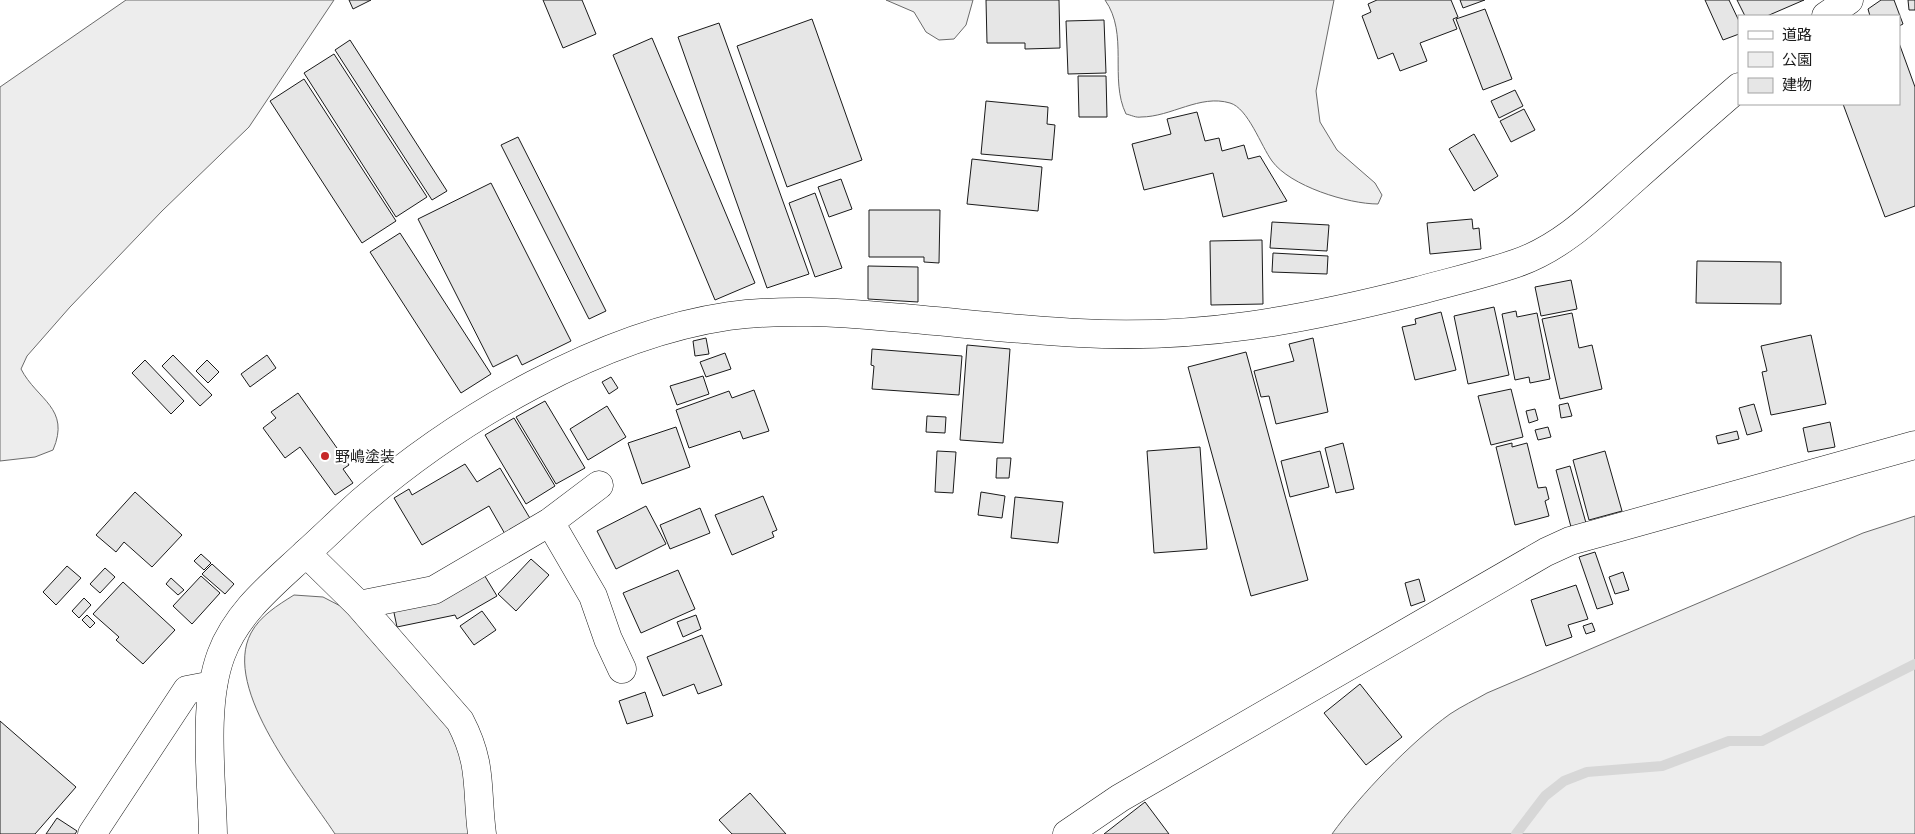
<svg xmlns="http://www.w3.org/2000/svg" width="1915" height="834" viewBox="0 0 1915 834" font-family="'PT Sans Narrow','Noto Sans JP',sans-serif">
  <rect width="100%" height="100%" fill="#fff"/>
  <path fill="#ededed" stroke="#6a6a6a" d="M 126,0 L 334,0 L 249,127 L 162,211 L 70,307 L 27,356 L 21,369 C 37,400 71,408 53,450 L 35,457 L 0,461 L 0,87 Z
    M 886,0 L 973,0 L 966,25 L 954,39 L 939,40 L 926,32 L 914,12 Z
    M 1105,0 L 1334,0 L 1316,91 L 1320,122 L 1337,150 L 1375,183 L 1382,195 L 1378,204 C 1348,204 1290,186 1272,161 C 1261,146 1248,108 1230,103 C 1200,94 1171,117 1141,117 C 1136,118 1131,115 1126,114 C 1109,79 1129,34 1105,0 Z
    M 1915,516 L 1915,834 L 1332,834 C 1360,795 1411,742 1450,714 C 1462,706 1475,700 1487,693 L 1863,533 Z
    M 294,595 L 323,597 L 352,612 L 437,708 L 462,746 L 472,834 L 335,834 C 305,788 221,689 251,633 C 260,616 278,605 294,595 Z"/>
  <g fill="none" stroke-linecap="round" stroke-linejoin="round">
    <path stroke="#d7d7d7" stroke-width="10" d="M 1516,834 L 1545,796 L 1564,781 L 1587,772 L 1662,766 L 1729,741 L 1762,741 L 1915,664"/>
  </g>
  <path fill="#e6e6e6" stroke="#1a1a1a" d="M 349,0 L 371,0 L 353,9 Z
    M 543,0 L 582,0 L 596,34 L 563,48 Z
    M 986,0 L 1059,0 L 1060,48 L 1025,49 L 1025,43 L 987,43 Z
    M 1377,0 L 1451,0 L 1458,17 L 1453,19 L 1457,29 L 1420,43 L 1427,61 L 1400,71 L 1393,53 L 1378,59 L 1362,16 L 1371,12 L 1368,4 Z
    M 1460,0 L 1485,0 L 1463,8 Z
    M 1705,0 L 1729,0 L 1739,21 L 1739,34 L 1723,40 Z
    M 1737,0 L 1804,0 L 1767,16 L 1745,16 Z
    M 1881,0 L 1894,0 L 1903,24 L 1899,26 L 1899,16 L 1870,16 L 1868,9 Z
    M 1908,0 L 1915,0 L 1915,10 L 1909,10 Z
    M 1485,9 L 1512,79 L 1483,90 L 1456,19 Z
    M 812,19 L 862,160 L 787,187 L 737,46 Z
    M 1104,20 L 1106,73 L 1068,74 L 1066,21 Z
    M 719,23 L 809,274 L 767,288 L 678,37 Z
    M 652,38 L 755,283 L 715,300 L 613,55 Z
    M 350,40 L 447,191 L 432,200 L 335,50 Z
    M 1899,43 L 1915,87 L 1915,206 L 1885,217 L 1843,104 L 1899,104 Z
    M 334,54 L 427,197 L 396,217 L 304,73 Z
    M 1078,76 L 1106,76 L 1107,117 L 1079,117 Z
    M 304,79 L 396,221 L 362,243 L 270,101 Z
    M 1515,90 L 1523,106 L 1499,118 L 1491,101 Z
    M 986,101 L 1048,107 L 1047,124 L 1055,125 L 1052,160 L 981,154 Z
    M 1524,109 L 1535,130 L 1511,142 L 1500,121 Z
    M 1197,112 L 1205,141 L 1219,138 L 1222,151 L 1244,145 L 1248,159 L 1260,156 L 1287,201 L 1223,217 L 1213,173 L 1144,190 L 1132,144 L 1171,134 L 1167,119 Z
    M 1474,134 L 1498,176 L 1474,191 L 1449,149 Z
    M 518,137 L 606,311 L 589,319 L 501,145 Z
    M 972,159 L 1042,167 L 1038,211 L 967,204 Z
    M 841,179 L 852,209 L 829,217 L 818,187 Z
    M 491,183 L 571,341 L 522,365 L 517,355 L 493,367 L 418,219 Z
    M 815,193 L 842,268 L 815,277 L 789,203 Z
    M 869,210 L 940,210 L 939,263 L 924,262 L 924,257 L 869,257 Z
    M 1472,219 L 1473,229 L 1479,228 L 1481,249 L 1430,254 L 1427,223 Z
    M 1272,222 L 1329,225 L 1327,251 L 1270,248 Z
    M 400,233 L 491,374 L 461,393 L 370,252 Z
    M 1262,240 L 1263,304 L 1211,305 L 1210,241 Z
    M 1273,253 L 1328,256 L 1327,274 L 1272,272 Z
    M 1697,261 L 1781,262 L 1781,304 L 1696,303 Z
    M 868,266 L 918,267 L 918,302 L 868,299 Z
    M 1571,280 L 1577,309 L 1541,316 L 1535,287 Z
    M 1494,307 L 1509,375 L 1468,384 L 1454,316 Z
    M 1516,311 L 1517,317 L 1537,313 L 1550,379 L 1530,383 L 1529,377 L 1515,380 L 1502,314 Z
    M 1441,312 L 1456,370 L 1415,380 L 1402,327 L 1416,324 L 1415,319 Z
    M 1572,313 L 1579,348 L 1592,345 L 1602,389 L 1560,399 L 1542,319 Z
    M 1811,335 L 1826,404 L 1771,415 L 1762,372 L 1767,371 L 1761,346 Z
    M 706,338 L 709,354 L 695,356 L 693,341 Z
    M 1313,338 L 1328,412 L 1276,424 L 1269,396 L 1261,397 L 1254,371 L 1294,361 L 1289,344 Z
    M 967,345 L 1010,349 L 1003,443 L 960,440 Z
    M 872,349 L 962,356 L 959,395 L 872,389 L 874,366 L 871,365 Z
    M 1246,352 L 1308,580 L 1251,596 L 1188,367 Z
    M 725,353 L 731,369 L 706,377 L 700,362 Z
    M 173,355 L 212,395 L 200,406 L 162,366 Z
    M 267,355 L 276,368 L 250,387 L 241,374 Z
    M 145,360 L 184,401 L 171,414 L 132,373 Z
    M 207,360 L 219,372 L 208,383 L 196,371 Z
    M 703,376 L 709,394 L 677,405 L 670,386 Z
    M 611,377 L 618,388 L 609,394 L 602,382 Z
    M 1511,389 L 1523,437 L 1491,445 L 1478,396 Z
    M 754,390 L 769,431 L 743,439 L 740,431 L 689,448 L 676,410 L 729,391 L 732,398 Z
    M 298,393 L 349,465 L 343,469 L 353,483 L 335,495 L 300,447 L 285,458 L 263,428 L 276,418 L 271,412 Z
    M 545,401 L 585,468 L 556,484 L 516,417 Z
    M 1568,403 L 1572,416 L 1561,418 L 1559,405 Z
    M 1754,404 L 1762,431 L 1747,435 L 1739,408 Z
    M 607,406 L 626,437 L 588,460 L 570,429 Z
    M 1535,409 L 1538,420 L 1529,423 L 1526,411 Z
    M 927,416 L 946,417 L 945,433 L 926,432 Z
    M 514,418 L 555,486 L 526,504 L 485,435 Z
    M 1830,422 L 1835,447 L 1808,452 L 1803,428 Z
    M 676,427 L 690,467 L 642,484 L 628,443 Z
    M 1548,427 L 1551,437 L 1538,440 L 1535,430 Z
    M 1737,431 L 1739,439 L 1718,444 L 1716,436 Z
    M 1343,443 L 1354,489 L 1336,493 L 1325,448 Z
    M 1512,443 L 1512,447 L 1527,443 L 1538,488 L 1546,487 L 1549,499 L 1545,501 L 1549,516 L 1515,525 L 1496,447 Z
    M 1200,447 L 1207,549 L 1154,553 L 1147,451 Z
    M 937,451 L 956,452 L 953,493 L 935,492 Z
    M 1320,451 L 1329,487 L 1290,497 L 1281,461 Z
    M 1605,451 L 1622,511 L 1589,520 L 1573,460 Z
    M 997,458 L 1011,458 L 1009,478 L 996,478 Z
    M 465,464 L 477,482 L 500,468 L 531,520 L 505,534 L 489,506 L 422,545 L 394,498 L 409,489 L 412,495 Z
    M 1570,466 L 1586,523 L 1571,527 L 1556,470 Z
    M 135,492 L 182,535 L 152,567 L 124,542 L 116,552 L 96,535 Z
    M 981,492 L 1005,496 L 1002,518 L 978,515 Z
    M 763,496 L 777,530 L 772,532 L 774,537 L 732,555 L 715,515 Z
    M 1015,497 L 1063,502 L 1058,543 L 1011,538 Z
    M 646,506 L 666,544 L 616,569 L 597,531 Z
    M 700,508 L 710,533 L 670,549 L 660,525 Z
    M 1595,552 L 1613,604 L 1597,609 L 1579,557 Z
    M 201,554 L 211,563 L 204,570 L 194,561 Z
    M 531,559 L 549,575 L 516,611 L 498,594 Z
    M 212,564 L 234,584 L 225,594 L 202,574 Z
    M 67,566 L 81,578 L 56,605 L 43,592 Z
    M 105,568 L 115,577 L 100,593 L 90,584 Z
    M 678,570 L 695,609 L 641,633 L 623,593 Z
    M 1623,572 L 1629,590 L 1615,594 L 1609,577 Z
    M 483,573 L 497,596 L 457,619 L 455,615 L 397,627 L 393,608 Z
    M 201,576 L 220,593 L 192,624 L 173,606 Z
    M 171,578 L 184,590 L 178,595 L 166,584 Z
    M 1419,579 L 1425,601 L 1411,606 L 1405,583 Z
    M 123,582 L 175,630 L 143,664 L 116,640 L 119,637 L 93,614 Z
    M 1576,585 L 1588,619 L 1568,625 L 1572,637 L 1546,646 L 1531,600 Z
    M 84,598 L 91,605 L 79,618 L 72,611 Z
    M 482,611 L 496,630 L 474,645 L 460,626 Z
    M 87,615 L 95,623 L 90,628 L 82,620 Z
    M 696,615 L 701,629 L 683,637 L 677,622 Z
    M 1592,623 L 1595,631 L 1586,634 L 1583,626 Z
    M 702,635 L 722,685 L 698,694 L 694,684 L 663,696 L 647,657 Z
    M 1360,684 L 1402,737 L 1366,765 L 1324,713 Z
    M 645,692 L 653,716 L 627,724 L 619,701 Z
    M 0,721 L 76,787 L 35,834 L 0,834 Z
    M 750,793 L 786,834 L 732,834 L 719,820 Z
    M 1145,802 L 1169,834 L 1104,834 Z
    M 57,818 L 77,831 L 75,834 L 46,834 Z"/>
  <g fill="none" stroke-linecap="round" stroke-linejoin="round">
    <g stroke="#1a1a1a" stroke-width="29">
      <path id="street" d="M 550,522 L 593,596 L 608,639 L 622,669
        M 306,553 L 359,605 L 460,721 C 483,765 476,788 482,834
        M 359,605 L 434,590 L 550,522 L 599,485
        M 92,834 L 187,690 L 213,685
        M 1067,834 L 1120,798 L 1546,552 L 1570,541 L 1915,445"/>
    </g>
    <g stroke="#1a1a1a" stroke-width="29">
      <path id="secondary" d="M 1826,16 L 1849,0
        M 213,834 C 212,780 202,706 221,655 C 237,612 273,584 305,554 C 324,537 342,519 361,502 C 459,418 600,335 729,316 C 783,309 836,312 890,317 C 953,322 1016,330 1079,333 C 1198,340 1303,320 1417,291 C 1450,282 1485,274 1517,263 C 1563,247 1597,212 1632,181 C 1668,149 1703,118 1739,87"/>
    </g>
    <use href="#street" stroke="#fff" stroke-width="28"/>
    <use href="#secondary" stroke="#fff" stroke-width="28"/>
  </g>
  <circle fill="#c62828" stroke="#fff" stroke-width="2" cx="325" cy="456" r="5"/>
  <g text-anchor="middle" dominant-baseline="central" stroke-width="4" stroke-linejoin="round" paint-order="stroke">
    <g font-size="15" fill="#1a1a1a" stroke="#fff" text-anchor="start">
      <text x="335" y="456">野嶋塗装</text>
    </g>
  </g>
  <rect x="1738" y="15" width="162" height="90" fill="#ffffff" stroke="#a3a3a3"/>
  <rect x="1748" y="31" width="25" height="8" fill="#ffffff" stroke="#a3a3a3"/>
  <text x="1782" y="40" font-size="15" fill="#1a1a1a">道路</text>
  <rect x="1748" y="52" width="25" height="15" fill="#ededed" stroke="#a3a3a3"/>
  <text x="1782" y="65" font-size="15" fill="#1a1a1a">公園</text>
  <rect x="1748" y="78" width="25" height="15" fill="#e6e6e6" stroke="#a3a3a3"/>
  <text x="1782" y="90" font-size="15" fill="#1a1a1a">建物</text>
</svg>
